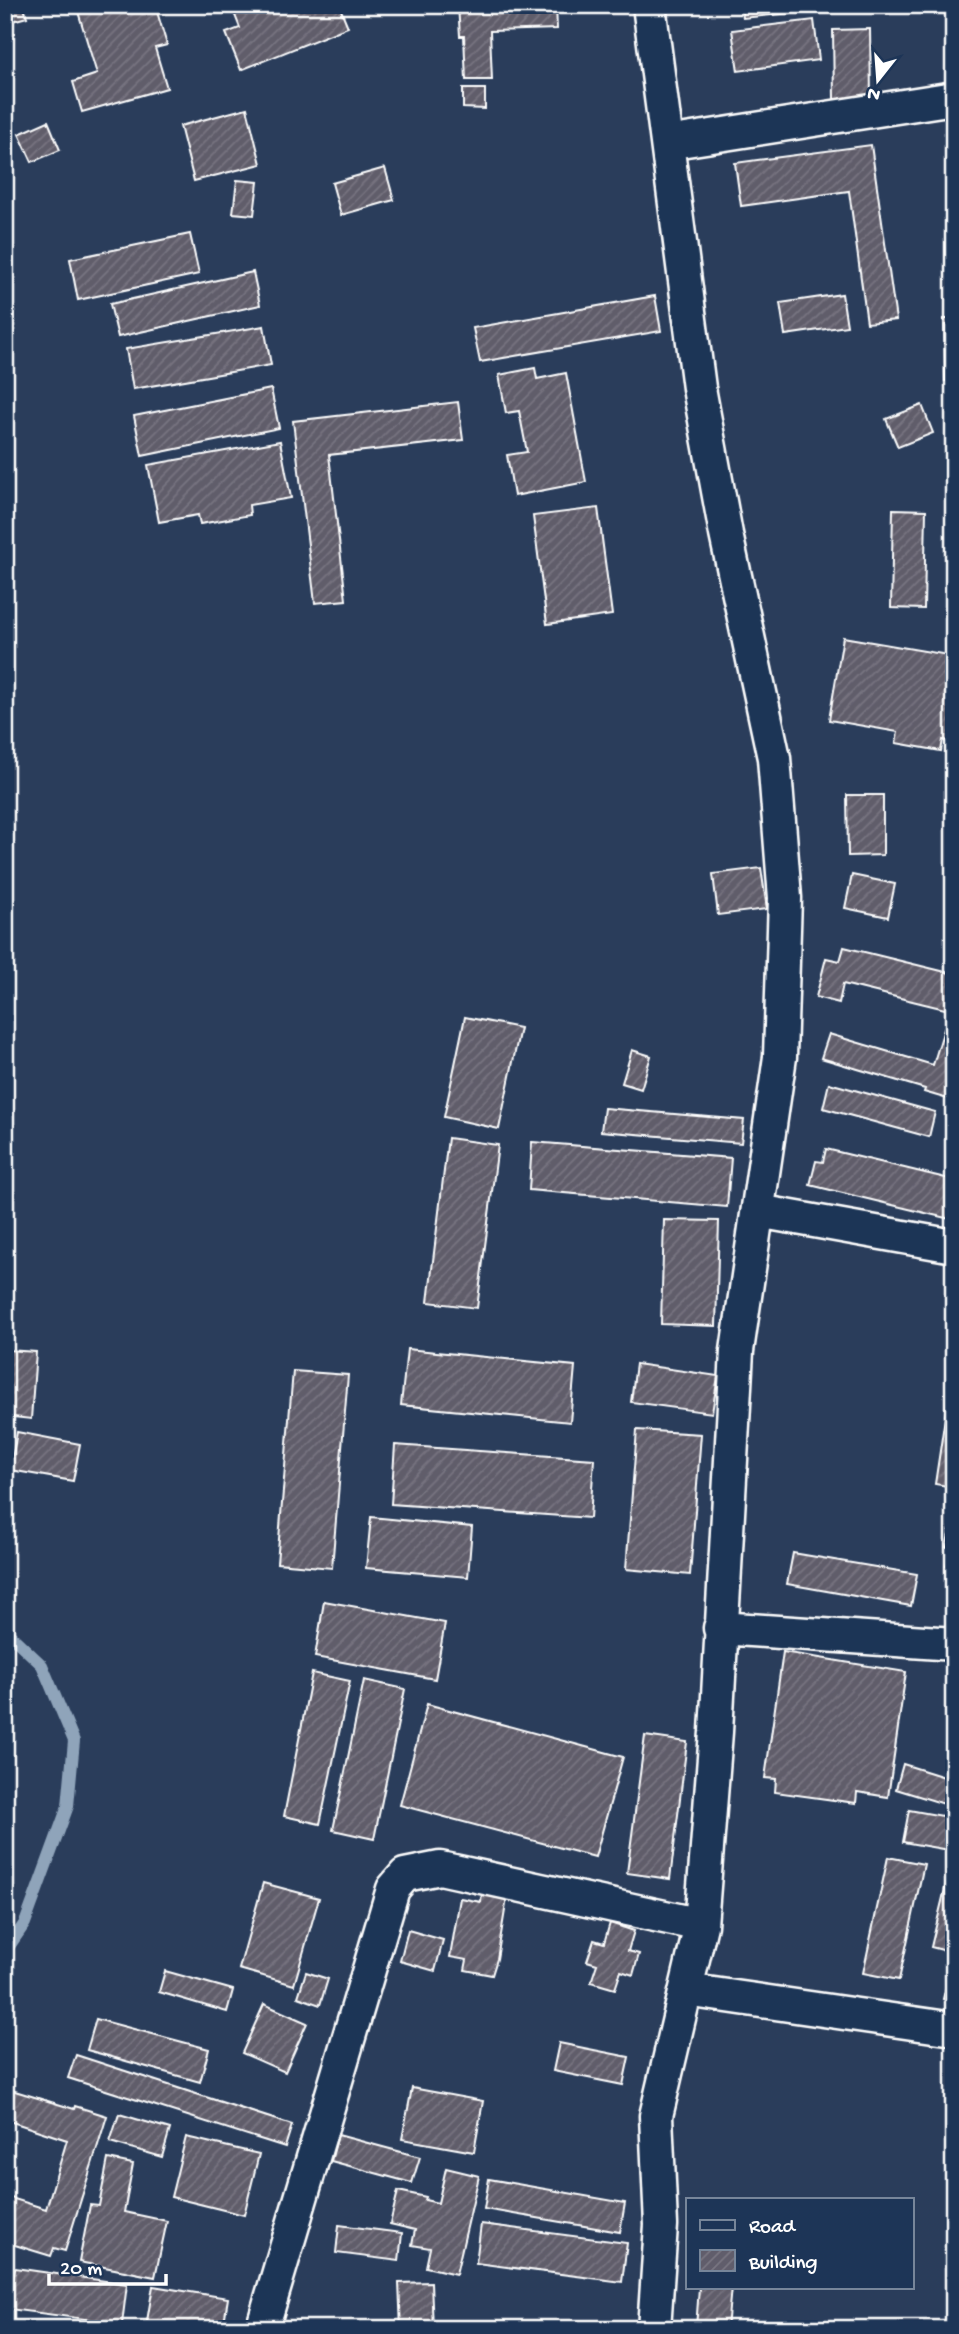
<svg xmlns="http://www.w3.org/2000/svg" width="959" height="2334" viewBox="0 0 959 2334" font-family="'Gochi Hand',sans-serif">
  <defs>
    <pattern id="building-hatch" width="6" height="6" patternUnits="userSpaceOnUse" patternTransform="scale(1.75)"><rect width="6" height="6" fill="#605d6b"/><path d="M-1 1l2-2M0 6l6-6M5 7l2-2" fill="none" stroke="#787581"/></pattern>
  </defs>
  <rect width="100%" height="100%" fill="#2a3d5b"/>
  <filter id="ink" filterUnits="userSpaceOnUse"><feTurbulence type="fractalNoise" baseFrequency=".0143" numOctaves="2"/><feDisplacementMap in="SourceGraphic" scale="14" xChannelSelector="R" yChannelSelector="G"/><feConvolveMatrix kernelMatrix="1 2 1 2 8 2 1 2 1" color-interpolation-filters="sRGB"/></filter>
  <g filter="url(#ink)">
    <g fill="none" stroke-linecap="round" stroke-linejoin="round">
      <path stroke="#8fa4ba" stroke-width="12" d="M 5,1630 L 42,1665 L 74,1741 L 68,1806 L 25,1923 L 5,1952"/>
    </g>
    <path fill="url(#building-hatch)" stroke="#fff" stroke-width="2" d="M 5,5 L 23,5 L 27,17 L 5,23 Z
      M 76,5 L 155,5 L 167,45 L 155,48 L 167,88 L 82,112 L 73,82 L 97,74 Z
      M 231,5 L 339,5 L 348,27 L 241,70 L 226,33 L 240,28 Z
      M 458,5 L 556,5 L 557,29 L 490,31 L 492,80 L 466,80 L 464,36 L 460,36 Z
      M 741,5 L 800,5 L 801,12 L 743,18 Z
      M 814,20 L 819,60 L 738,71 L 732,30 Z
      M 870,29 L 871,99 L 834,99 L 833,30 Z
      M 463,89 L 485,89 L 485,109 L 463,108 Z
      M 247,108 L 261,164 L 194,181 L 180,126 Z
      M 48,121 L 60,150 L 32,162 L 19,134 Z
      M 871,145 L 896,320 L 867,323 L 849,191 L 741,206 L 735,163 Z
      M 385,168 L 394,200 L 341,215 L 332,183 Z
      M 237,180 L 258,182 L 254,215 L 233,213 Z
      M 190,234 L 199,274 L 78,300 L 70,259 Z
      M 253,272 L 260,305 L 118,337 L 110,304 Z
      M 842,294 L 847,326 L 785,335 L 780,303 Z
      M 655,296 L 661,331 L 480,362 L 473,328 Z
      M 944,319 L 954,319 L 954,381 L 945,381 Z
      M 264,326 L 271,365 L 133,389 L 126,349 Z
      M 535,368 L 537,379 L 566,373 L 586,482 L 514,496 L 507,455 L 527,452 L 519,411 L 506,413 L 499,375 Z
      M 271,389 L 279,428 L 142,456 L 134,416 Z
      M 458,402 L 463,440 L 329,455 L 346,600 L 315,603 L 293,421 Z
      M 922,405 L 933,433 L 898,447 L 886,419 Z
      M 280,441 L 291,498 L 249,505 L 250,515 L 200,524 L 198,515 L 159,522 L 148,465 Z
      M 598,508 L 612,615 L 547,624 L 533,516 Z
      M 893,509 L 926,510 L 924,609 L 891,608 Z
      M 843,637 L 954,656 L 954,742 L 943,740 L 941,751 L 896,743 L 898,732 L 829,720 Z
      M 847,795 L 883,795 L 883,855 L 848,856 Z
      M 761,868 L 767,909 L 718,915 L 713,874 Z
      M 852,875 L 895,884 L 888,917 L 845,908 Z
      M 844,947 L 954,974 L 953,1011 L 843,984 L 839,1003 L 816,997 L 826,958 L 840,961 Z
      M 465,1017 L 520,1028 L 499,1129 L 444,1117 Z
      M 945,1026 L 954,1029 L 954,1101 L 924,1092 L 925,1089 L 821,1058 L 829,1034 L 933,1065 Z
      M 632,1050 L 651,1056 L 641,1089 L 622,1083 Z
      M 829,1083 L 935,1112 L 929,1137 L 823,1108 Z
      M 604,1108 L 744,1120 L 741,1143 L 601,1131 Z
      M 448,1138 L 498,1145 L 477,1308 L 428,1302 Z
      M 532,1142 L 731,1158 L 727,1207 L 529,1190 Z
      M 826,1149 L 954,1180 L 952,1193 L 954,1194 L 954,1220 L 810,1185 L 816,1161 L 823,1162 Z
      M 664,1220 L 719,1221 L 716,1326 L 661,1324 Z
      M 954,1339 L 954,1370 L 948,1369 Z
      M 407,1349 L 575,1366 L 570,1422 L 401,1405 Z
      M 7,1350 L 36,1352 L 31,1419 L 5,1416 Z
      M 636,1364 L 718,1376 L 712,1413 L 631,1402 Z
      M 293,1371 L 348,1375 L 332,1568 L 277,1563 Z
      M 949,1391 L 954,1392 L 954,1487 L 935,1484 Z
      M 637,1430 L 701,1434 L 690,1575 L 626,1569 Z
      M 17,1432 L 80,1444 L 73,1481 L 10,1470 Z
      M 395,1445 L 594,1459 L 590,1518 L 391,1504 Z
      M 954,1513 L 954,1568 L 946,1566 L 950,1547 L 946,1547 Z
      M 371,1517 L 472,1527 L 468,1577 L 366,1568 Z
      M 793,1553 L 917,1574 L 911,1606 L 787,1584 Z
      M 324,1601 L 445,1623 L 435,1679 L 315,1657 Z
      M 783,1652 L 906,1672 L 888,1797 L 857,1792 L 856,1803 L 775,1792 L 776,1779 L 765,1778 Z
      M 312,1673 L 350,1681 L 320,1824 L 284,1816 Z
      M 364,1680 L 405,1689 L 374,1839 L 333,1830 Z
      M 427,1704 L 623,1757 L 595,1857 L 400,1805 Z
      M 645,1736 L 687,1742 L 670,1879 L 627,1873 Z
      M 903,1764 L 954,1780 L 954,1807 L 896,1789 Z
      M 909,1810 L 954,1818 L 954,1851 L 903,1842 Z
      M 888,1857 L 924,1864 L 899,1980 L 863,1973 Z
      M 950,1868 L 954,1869 L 954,1953 L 931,1947 Z
      M 263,1883 L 319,1898 L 294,1985 L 239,1969 Z
      M 482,1893 L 507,1898 L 497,1959 L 492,1975 L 465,1970 L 467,1960 L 450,1957 L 460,1898 L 481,1902 Z
      M 610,1923 L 634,1931 L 628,1951 L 639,1954 L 633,1975 L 621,1971 L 615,1989 L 591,1982 L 597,1964 L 587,1961 L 594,1940 L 604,1943 Z
      M 408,1930 L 443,1940 L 435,1971 L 400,1961 Z
      M 165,1971 L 233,1990 L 227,2012 L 159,1992 Z
      M 950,1971 L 954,1972 L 954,2002 L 943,1999 Z
      M 306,1972 L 328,1979 L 320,2005 L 298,1997 Z
      M 264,2004 L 307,2023 L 285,2072 L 242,2053 Z
      M 96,2019 L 209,2049 L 200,2082 L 87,2050 Z
      M 559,2043 L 629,2057 L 623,2085 L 553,2071 Z
      M 76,2055 L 292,2125 L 285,2147 L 68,2078 Z
      M 5,2088 L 74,2109 L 75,2106 L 107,2116 L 65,2251 L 54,2248 L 51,2256 L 5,2242 L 5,2196 L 46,2209 L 67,2140 L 9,2121 L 5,2133 Z
      M 412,2088 L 483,2101 L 474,2152 L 402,2139 Z
      M 119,2114 L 170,2129 L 162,2157 L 110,2142 Z
      M 338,2135 L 420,2157 L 412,2183 L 331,2161 Z
      M 186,2137 L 259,2154 L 244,2215 L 171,2197 Z
      M 108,2159 L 133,2164 L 124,2212 L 167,2221 L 155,2277 L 79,2262 L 90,2205 L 99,2206 Z
      M 446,2168 L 479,2176 L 456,2274 L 426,2267 L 430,2248 L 412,2245 L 415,2230 L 390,2224 L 398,2191 L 426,2197 L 425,2200 L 438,2203 Z
      M 489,2179 L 625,2203 L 620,2232 L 484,2209 Z
      M 481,2224 L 627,2243 L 622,2282 L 476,2263 Z
      M 339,2225 L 402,2233 L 399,2261 L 336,2253 Z
      M 15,2268 L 127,2284 L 122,2324 L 9,2309 Z
      M 431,2282 L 433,2329 L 401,2329 L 399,2283 Z
      M 153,2286 L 228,2298 L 223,2329 L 158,2329 L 146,2327 Z
      M 699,2287 L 731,2287 L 727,2329 L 696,2328 Z"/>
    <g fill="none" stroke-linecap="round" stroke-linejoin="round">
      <g stroke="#fff" stroke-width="37">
        <path id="street" d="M 649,5 L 699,388 L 726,534 L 774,758 L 785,898 L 780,1057 L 737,1351 L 716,1732 L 701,1925 L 656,2116 L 661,2225 L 654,2329
          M 667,143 L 954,98
          M 758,1211 L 954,1246
          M 720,1628 L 954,1644
          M 686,1990 L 954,2029
          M 262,2329 L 393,1889 L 405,1875 L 440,1868 L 701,1925"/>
      </g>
      <use href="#street" stroke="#1d3557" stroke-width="32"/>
    </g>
  </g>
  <rect width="959" height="2334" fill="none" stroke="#1d3557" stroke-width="28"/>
  <rect x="14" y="14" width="931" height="2306" fill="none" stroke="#fff" stroke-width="2.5" filter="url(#ink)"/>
  <rect x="686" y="2198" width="228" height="91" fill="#1d3557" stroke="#77869a" stroke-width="2"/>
  <rect x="700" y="2220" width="35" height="10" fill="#1d3557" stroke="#77869a" stroke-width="2"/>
  <text x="749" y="2232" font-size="21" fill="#ffffff">Road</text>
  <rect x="700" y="2250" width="35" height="21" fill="url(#building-hatch)" stroke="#77869a" stroke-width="2"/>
  <text x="749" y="2268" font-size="21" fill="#ffffff">Building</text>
  <g transform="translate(878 80) rotate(197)" stroke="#1d3557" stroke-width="5" paint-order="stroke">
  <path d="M0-5L12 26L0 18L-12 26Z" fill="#ffffff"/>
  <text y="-10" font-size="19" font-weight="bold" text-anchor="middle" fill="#ffffff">N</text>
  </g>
  <path d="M49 2274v10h117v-10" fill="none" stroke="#ffffff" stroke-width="3.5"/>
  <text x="60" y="2274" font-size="21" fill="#ffffff" stroke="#1d3557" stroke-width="5" paint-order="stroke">20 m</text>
</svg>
